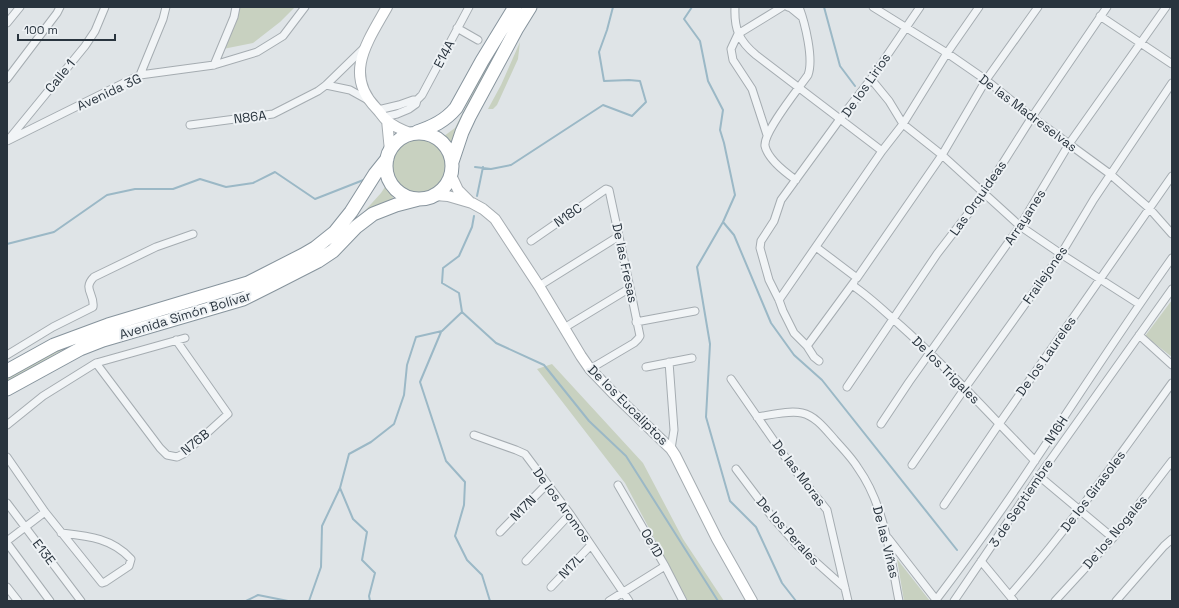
<svg xmlns="http://www.w3.org/2000/svg" width="1179" height="608" viewBox="0 0 1179 608" font-family="'Space Grotesk',sans-serif">
  <rect width="100%" height="100%" fill="#dfe4e7"/>
  <path fill="#c8d1c0" d="M 239,7 L 295,7 L 280,22 L 253,43 L 223,49 Z
    M 521,7 L 457,148 L 444,136 L 455,128 L 510,19 Z
    M 520,42 L 518,59 L 497,105 L 493,109 L 488,109 L 501,85 Z
    M391 167a29 29 0 1 1 58 0a29 29 0 1 1-58 0Z
    M 387,184 L 394,200 L 381,212 L 331,244 L 303,264 L 261,287 L 134,324 L 96,336 L 57,353 L 25,372 L 7,381 L 7,375 L 22,366 L 110,327 L 209,300 L 219,299 L 241,292 L 337,236 L 362,214 L 381,193 Z
    M 1172,300 L 1172,357 L 1145,336 Z
    M 552,364 L 643,463 L 683,539 L 724,601 L 688,601 L 685,596 L 625,483 L 537,369 Z
    M 897,559 L 930,601 L 904,601 Z"/>
  <g fill="none" stroke-linecap="round" stroke-linejoin="round">
    <path stroke="#9bb8c6" stroke-width="2" d="M 692,7 L 684,19 L 700,41 L 708,81 L 723,110 L 720,130 L 724,143 L 735,195 L 723,222 L 697,267 L 710,344 L 706,417 L 730,501 L 756,527 L 782,583 L 796,601
      M 824,7 L 840,66 L 855,86
      M 475,167 L 491,169 L 511,165 L 603,105 L 632,116 L 646,102 L 640,81 L 629,80 L 604,81 L 599,52 L 607,30 L 613,7
      M 477,196 L 483,167
      M 723,222 L 734,235 L 771,323 L 794,355 L 822,380 L 957,550
      M 7,244 L 54,232 L 107,195 L 135,189 L 173,189 L 200,179 L 226,187 L 253,183 L 275,172 L 315,199 L 366,179
      M 462,312 L 496,343 L 544,365 L 589,421 L 626,456 L 718,601
      M 441,332 L 420,382 L 446,461 L 465,482 L 464,505 L 455,536 L 467,560 L 482,575 L 490,601
      M 340,488 L 353,519 L 367,532 L 362,560 L 375,573 L 369,596 L 370,601
      M 246,601 L 258,595 L 288,601
      M 309,601 L 321,567 L 322,526 L 340,488 L 349,454 L 371,442 L 394,424 L 404,395 L 407,365 L 416,337 L 442,331 L 462,312 L 459,293 L 442,283 L 443,268 L 459,256 L 472,227 L 474,216"/>
    <g stroke="#a5acb1" stroke-width="9">
      <path id="street" d="M 735,7 C 734,29 739,41 756,55 L 840,119 L 781,200 L 774,221 L 761,241 L 760,248 L 769,280 L 779,300 L 783,311 L 794,333 L 807,346 L 814,357 L 819,361
        M 788,7 L 791,8 L 802,17
        M 873,7 L 947,53 L 986,80 L 1032,117 L 1110,174 L 1149,208 L 1172,234
        M 1100,16 L 1172,64
        M 7,23 L 20,7
        M 457,28 L 478,40
        M 214,65 L 234,17 L 236,7
        M 140,75 L 163,19 L 166,7
        M 7,79 L 57,13 L 60,7
        M 871,79 L 889,101 L 903,124 L 942,155 L 1020,226 L 1061,254 L 1139,304
        M 326,85 L 350,90 L 368,100
        M 378,110 L 399,105 L 413,100 L 417,100
        M 384,117 L 397,114 L 409,109 L 416,104 L 417,100 L 422,95 L 469,7
        M 190,125 L 273,114 L 318,91 L 326,85 L 364,48
        M 767,135 L 752,89 L 733,60 L 731,49 L 738,34 L 782,7
        M 9,139 L 85,46 L 95,31 L 105,7
        M 7,141 L 140,75 L 214,65 L 257,52 L 283,36 L 305,7
        M 882,151 L 840,119 L 871,79 L 920,7
        M 796,180 C 786,173 768,159 765,146 C 763,132 799,88 808,75 C 814,59 805,23 799,7
        M 531,241 L 606,189 L 609,190 L 630,288 L 640,336 L 638,339 L 634,343 L 590,369
        M 816,247 L 857,278 L 942,155 L 986,80 L 1038,7
        M 852,285 C 870,297 885,312 901,326 C 948,368 991,416 1035,461
        M 539,286 L 619,236
        M 779,300 L 882,151 L 903,124 L 947,53 L 979,7
        M 636,322 L 695,311
        M 564,328 L 630,288
        M 1139,335 L 1172,365
        M 807,346 L 854,282
        M 7,355 L 53,327 L 93,307 C 95,294 82,289 94,277 L 156,247 L 193,234
        M 669,362 L 674,430 L 671,449
        M 96,363 L 160,448 L 167,455 L 177,457 L 185,453 L 228,414 L 176,340
        M 646,367 L 692,358
        M 731,379 L 790,464 L 827,510 L 848,601
        M 847,387 L 937,254 L 984,193 L 1032,117 L 1107,7
        M 757,417 C 771,415 789,410 802,413 C 816,416 826,430 835,440 C 843,449 852,458 858,468 C 885,506 890,556 899,601
        M 881,424 L 909,382 L 1020,226 L 1069,144 L 1166,7
        M 7,425 L 43,396 L 96,363 L 185,338
        M 474,435 L 516,450 L 525,454 L 570,514 L 629,601
        M 7,457 L 45,512 L 102,583 L 105,582 L 129,566 L 131,559 C 112,538 88,536 61,533
        M 912,465 L 965,388 L 1061,254 L 1094,199 L 1172,83
        M 736,469 L 773,518 L 798,546 L 845,588
        M 1039,476 L 1113,538
        M 618,485 L 665,566 L 683,601
        M 7,503 L 81,601
        M 944,505 L 999,424 L 1172,176
        M 500,532 L 547,484
        M 888,538 L 937,601
        M 7,541 L 45,512
        M 7,543 L 50,601
        M 526,561 L 570,514
        M 981,561 L 1014,601
        M 7,587 L 18,601
        M 551,587 L 591,545
        M 1010,595 C 1069,528 1120,455 1172,383
        M 936,600 C 971,554 1004,507 1036,459 C 1081,392 1125,324 1172,258
        M 609,601 L 665,566
        M 954,601 L 1039,476 L 1172,289
        M 1055,601 L 1113,538 L 1172,461
        M 1116,601 L 1164,546 L 1172,539"/>
    </g>
    <g stroke="#a5acb1" stroke-width="12">
      <path id="secondary" d="M 387,7 C 368,41 343,74 376,108 C 380,112 382,116 386,120 C 393,126 402,130 410,133
        M 387,120 L 390,151
        M 451,175 L 458,190 L 469,201
        M 435,195 L 448,196 L 472,203 L 483,209 L 495,219 L 539,286 L 581,356 L 590,369 L 614,394 L 671,449 L 675,455 L 717,539 L 752,601"/>
    </g>
    <g stroke="#87949d" stroke-width="15">
      <path id="highway" d="M 417,132 C 432,127 445,121 456,108 L 482,61 L 515,7
        M386 166a33 33 0 1 1 66 0a33 33 0 1 1-66 0Z
        M 452,162 L 462,132 L 469,117 L 517,28 L 530,7
        M 7,371 L 54,345 L 108,325 L 248,283 L 303,255 L 315,248 L 335,232 L 351,212 L 375,174 L 387,159
        M 7,389 L 80,349 L 103,340 L 243,299 L 277,282 L 318,261 L 333,251 L 356,227 L 373,214 L 396,205 L 419,199"/>
    </g>
    <use href="#street" stroke="#f1f4f6" stroke-width="7"/>
    <use href="#secondary" stroke="#fff" stroke-width="10"/>
    <use href="#highway" stroke="#fff" stroke-width="13"/>
  </g>
  <g text-anchor="middle" dominant-baseline="central" stroke-width="4" stroke-linejoin="round" paint-order="stroke">
    <g font-size="13" fill="#29343e" stroke="#eef2f5">
      <text transform="translate(444 54) rotate(-62)">E14A</text>
      <text transform="translate(60 76) rotate(-51)">Calle 1</text>
      <text transform="translate(866 85) rotate(-55)">De los Lirios</text>
      <text transform="translate(109 92) rotate(-25)">Avenida 3G</text>
      <text transform="translate(1028 113) rotate(37)">De las Madreselvas</text>
      <text transform="translate(250 117) rotate(-7)">N86A</text>
      <text transform="translate(978 198) rotate(-55)">Las Orquideas</text>
      <text transform="translate(568 215) rotate(-35)">N18C</text>
      <text transform="translate(1025 217) rotate(-57)">Arrayanes</text>
      <text transform="translate(625 263) rotate(78)">De las Fresas</text>
      <text transform="translate(1045 275) rotate(-55)">Frailejones</text>
      <text transform="translate(185 315) rotate(-17)">Avenida Simón Bolívar</text>
      <text transform="translate(1046 356) rotate(-55)">De los Laureles</text>
      <text transform="translate(946 370) rotate(45)">De los Trigales</text>
      <text transform="translate(628 405) rotate(45)">De los Eucaliptos</text>
      <text transform="translate(1056 430) rotate(-56)">N16H</text>
      <text transform="translate(195 442) rotate(-39)">N76B</text>
      <text transform="translate(799 473) rotate(53)">De las Moras</text>
      <text transform="translate(1093 491) rotate(-53)">De los Girasoles</text>
      <text transform="translate(1021 503) rotate(-56)">3 de Septiembre</text>
      <text transform="translate(562 505) rotate(54)">De los Aromos</text>
      <text transform="translate(523 508) rotate(-45)">N17N</text>
      <text transform="translate(788 531) rotate(48)">De los Perales</text>
      <text transform="translate(1115 532) rotate(-50)">De los Nogales</text>
      <text transform="translate(886 542) rotate(76)">De las Viñas</text>
      <text transform="translate(652 543) rotate(60)">Oe1D</text>
      <text transform="translate(44 552) rotate(53)">E13E</text>
      <text transform="translate(571 566) rotate(-46)">N17L</text>
    </g>
  </g>
  <rect width="1179" height="608" fill="none" stroke="#29343e" stroke-width="16"/>
  <path d="M18 34v6h97v-6" fill="none" stroke="#29343e" stroke-width="2"/>
  <text x="24" y="34" font-size="12" fill="#29343e" stroke="#eef2f5" stroke-width="3" paint-order="stroke">100 m</text>
</svg>
